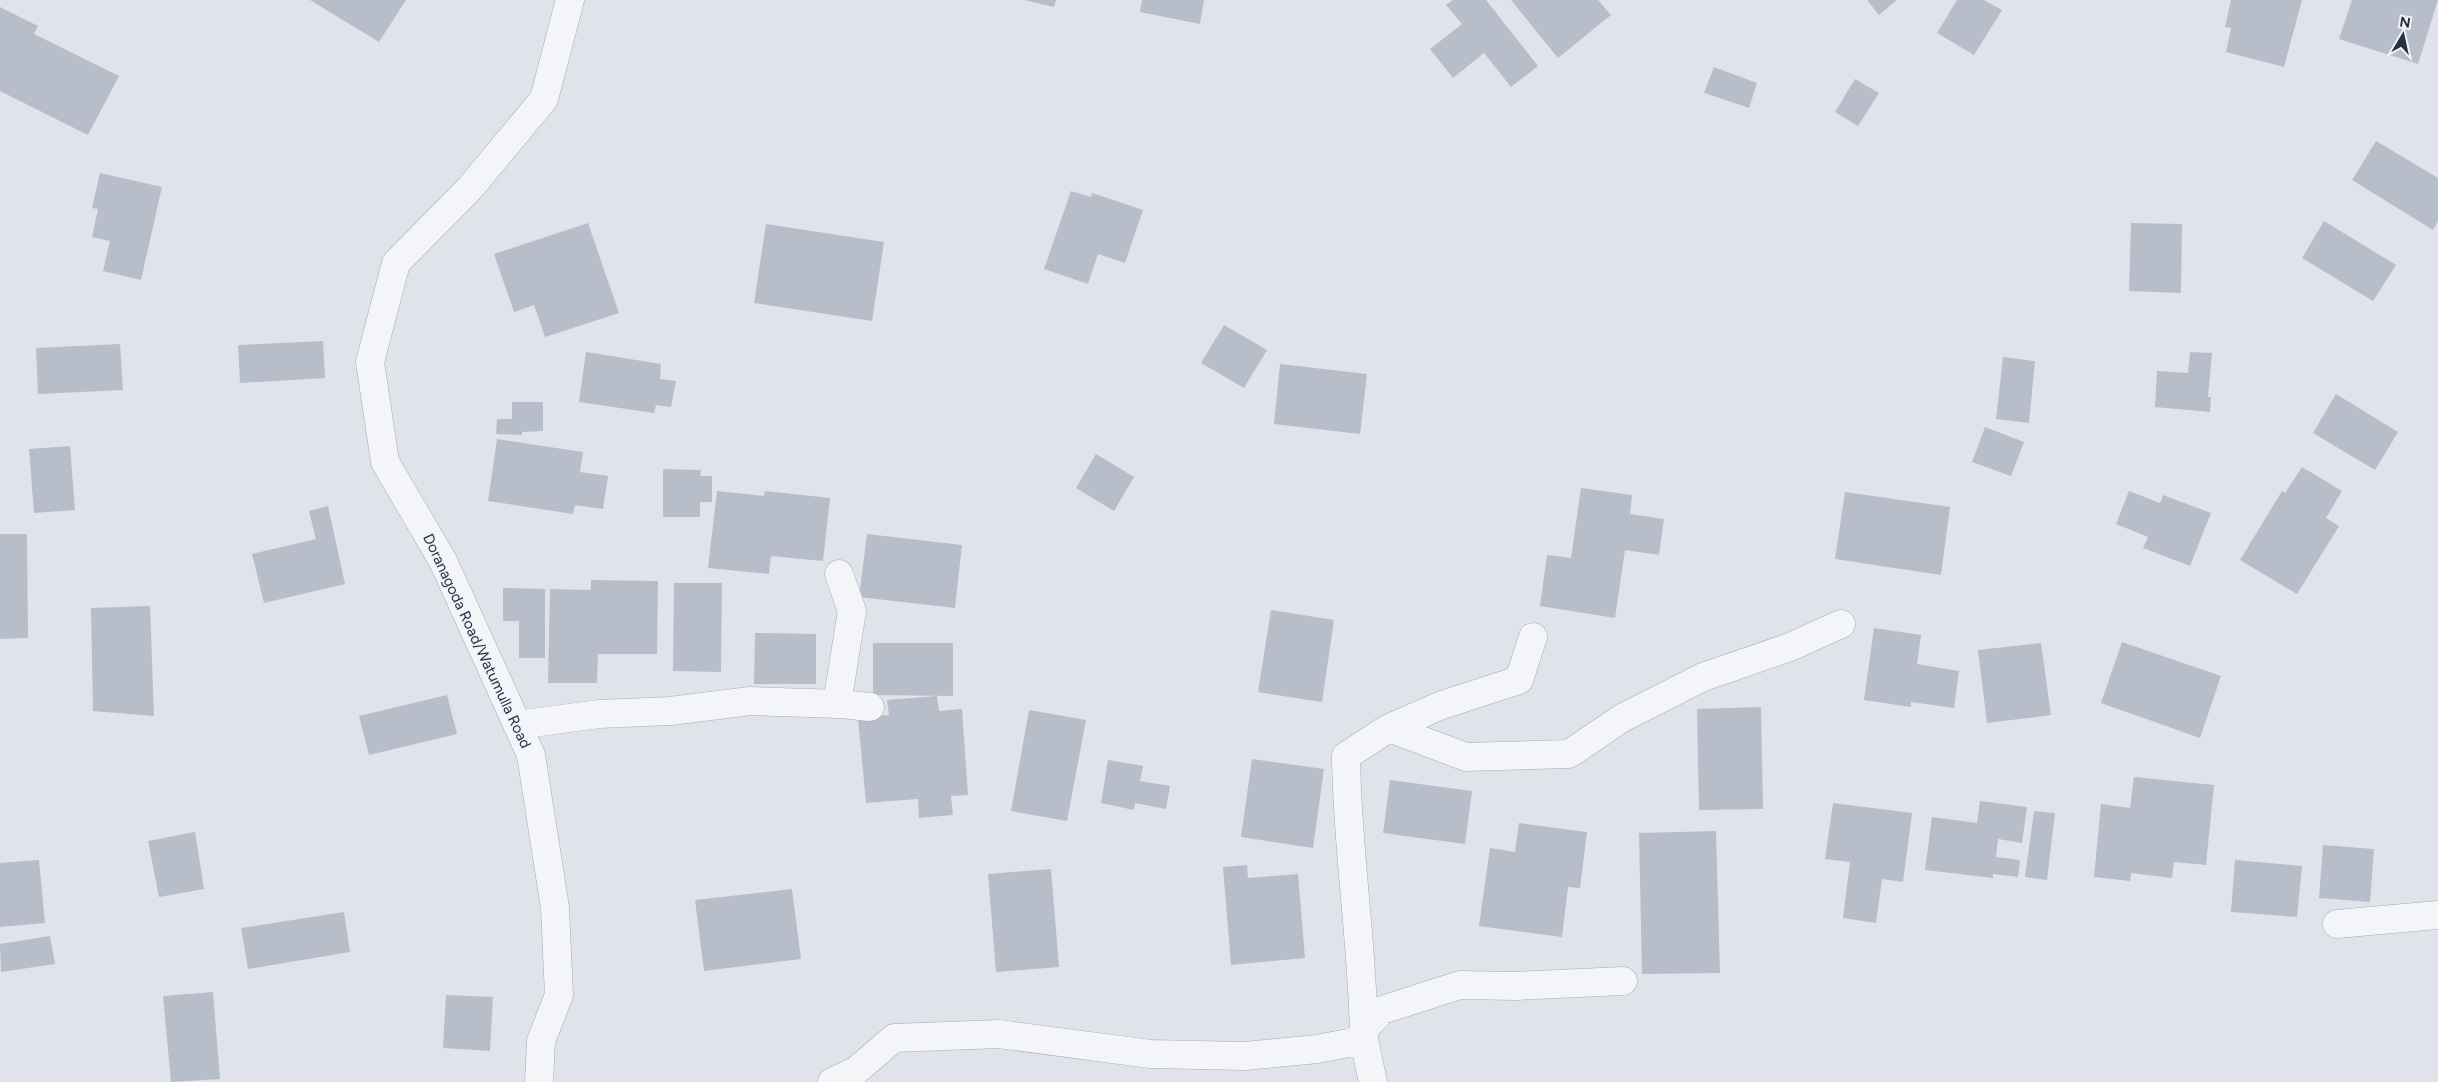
<svg xmlns="http://www.w3.org/2000/svg" width="2438" height="1082" viewBox="0 0 2438 1082" font-family="Figtree,sans-serif">
  <rect width="100%" height="100%" fill="#e0e4ea"/>
  <path fill="#b7bdc9" d="M 310,0 L 406,0 L 379,42 Z
    M 1024,0 L 1056,0 L 1054,7 Z
    M 1142,0 L 1204,0 L 1200,24 L 1140,12 Z
    M 1453,0 L 1486,0 L 1538,66 L 1511,87 L 1484,53 L 1453,78 L 1430,49 L 1462,24 L 1446,5 Z
    M 1511,0 L 1598,0 L 1611,15 L 1558,58 Z
    M 1867,0 L 1897,0 L 1879,15 Z
    M 1957,0 L 1984,0 L 2002,10 L 1974,55 L 1937,33 Z
    M 2231,0 L 2302,0 L 2284,67 L 2226,52 L 2231,28 L 2225,27 Z
    M 2352,0 L 2438,0 L 2418,64 L 2339,39 Z
    M 0,7 L 38,26 L 34,34 L 119,76 L 88,135 L 0,91 Z
    M 1714,67 L 1757,83 L 1749,108 L 1704,93 Z
    M 1855,79 L 1879,93 L 1858,126 L 1835,112 Z
    M 2376,141 L 2438,178 L 2438,221 L 2433,230 L 2352,180 Z
    M 100,173 L 162,187 L 141,280 L 103,271 L 110,241 L 92,237 L 98,209 L 92,208 Z
    M 1071,191 L 1091,197 L 1092,193 L 1143,210 L 1125,263 L 1098,254 L 1088,284 L 1044,269 Z
    M 2324,221 L 2396,265 L 2373,301 L 2302,258 Z
    M 588,223 L 619,313 L 545,337 L 534,305 L 514,312 L 494,254 Z
    M 2131,223 L 2182,224 L 2181,293 L 2129,291 Z
    M 766,224 L 884,242 L 872,321 L 754,303 Z
    M 1224,325 L 1267,350 L 1244,388 L 1201,363 Z
    M 323,341 L 325,378 L 240,383 L 238,345 Z
    M 120,344 L 123,390 L 38,394 L 36,348 Z
    M 586,352 L 661,364 L 660,379 L 676,381 L 671,407 L 656,405 L 654,413 L 579,402 Z
    M 2190,352 L 2212,353 L 2208,397 L 2211,397 L 2210,412 L 2155,407 L 2157,371 L 2188,373 Z
    M 2003,357 L 2035,361 L 2029,423 L 1996,419 Z
    M 1280,364 L 1367,374 L 1360,434 L 1274,424 Z
    M 2336,394 L 2398,432 L 2375,470 L 2313,433 Z
    M 512,402 L 543,402 L 543,431 L 522,432 L 522,435 L 496,434 L 497,419 L 512,419 Z
    M 1985,427 L 2024,442 L 2011,476 L 1972,462 Z
    M 497,439 L 583,452 L 580,472 L 608,476 L 603,509 L 575,505 L 573,514 L 488,501 Z
    M 70,446 L 75,510 L 34,513 L 29,449 Z
    M 1096,454 L 1134,477 L 1114,511 L 1076,488 Z
    M 2302,467 L 2342,491 L 2326,518 L 2339,526 L 2297,594 L 2240,560 L 2282,491 L 2285,493 Z
    M 663,469 L 701,470 L 700,476 L 712,476 L 712,502 L 700,502 L 700,517 L 663,517 Z
    M 1581,488 L 1632,495 L 1630,514 L 1664,519 L 1659,555 L 1625,550 L 1615,618 L 1540,606 L 1547,555 L 1571,558 Z
    M 717,491 L 764,496 L 765,491 L 830,498 L 823,561 L 771,556 L 769,574 L 708,568 Z
    M 2129,491 L 2160,503 L 2163,495 L 2211,513 L 2190,566 L 2143,548 L 2148,537 L 2116,524 Z
    M 1845,492 L 1950,507 L 1941,575 L 1835,559 Z
    M 328,506 L 345,584 L 264,603 L 252,554 L 316,539 L 309,511 Z
    M 0,534 L 27,534 L 28,638 L 0,639 Z
    M 867,534 L 962,545 L 955,608 L 859,597 Z
    M 591,580 L 658,581 L 657,654 L 598,654 L 597,683 L 548,683 L 550,589 L 591,590 Z
    M 674,583 L 722,583 L 721,672 L 673,671 Z
    M 503,588 L 545,589 L 545,658 L 519,658 L 519,621 L 503,621 Z
    M 150,606 L 154,716 L 93,711 L 91,608 Z
    M 1271,610 L 1334,620 L 1322,702 L 1258,692 Z
    M 1874,628 L 1921,635 L 1917,664 L 1959,671 L 1954,708 L 1911,702 L 1911,707 L 1864,700 Z
    M 755,633 L 816,634 L 816,684 L 754,684 Z
    M 2122,642 L 2221,676 L 2200,738 L 2101,703 Z
    M 873,643 L 953,643 L 953,696 L 873,695 Z
    M 2041,643 L 2051,715 L 1987,723 L 1978,650 Z
    M 447,695 L 457,734 L 369,755 L 359,716 Z
    M 937,696 L 939,711 L 962,709 L 968,795 L 951,796 L 953,815 L 919,818 L 918,799 L 866,803 L 858,718 L 889,715 L 887,700 Z
    M 1761,707 L 1763,809 L 1699,810 L 1697,709 Z
    M 1029,710 L 1086,720 L 1067,821 L 1011,811 Z
    M 1252,759 L 1324,769 L 1313,848 L 1241,837 Z
    M 1108,760 L 1143,766 L 1140,781 L 1170,786 L 1166,809 L 1135,803 L 1134,810 L 1101,803 Z
    M 2134,777 L 2214,785 L 2206,865 L 2174,862 L 2172,878 L 2131,873 L 2130,881 L 2094,877 L 2101,804 L 2130,808 Z
    M 1390,780 L 1472,791 L 1465,844 L 1383,833 Z
    M 1980,801 L 2027,807 L 2022,843 L 1998,839 L 1996,857 L 2020,860 L 2018,877 L 1993,874 L 1993,878 L 1925,870 L 1932,817 L 1977,823 Z
    M 1833,803 L 1912,813 L 1903,882 L 1882,879 L 1876,923 L 1843,918 L 1850,862 L 1825,859 Z
    M 2034,811 L 2055,813 L 2047,880 L 2025,877 Z
    M 1519,823 L 1587,832 L 1580,888 L 1568,887 L 1562,937 L 1479,926 L 1490,848 L 1515,852 Z
    M 1716,831 L 1720,973 L 1642,974 L 1639,833 Z
    M 195,832 L 204,889 L 159,897 L 148,841 Z
    M 2323,845 L 2374,849 L 2370,902 L 2319,898 Z
    M 39,860 L 45,923 L 0,927 L 0,863 Z
    M 2235,860 L 2302,866 L 2297,917 L 2231,912 Z
    M 1247,865 L 1248,878 L 1298,874 L 1305,958 L 1231,965 L 1223,867 Z
    M 1051,869 L 1059,967 L 996,972 L 988,874 Z
    M 792,889 L 801,959 L 704,971 L 695,900 Z
    M 344,912 L 350,952 L 248,969 L 241,928 Z
    M 50,936 L 55,964 L 1,972 L 0,944 Z
    M 213,992 L 220,1079 L 171,1082 L 163,996 Z
    M 446,995 L 493,997 L 490,1051 L 443,1048 Z"/>
  <g fill="none" stroke-linecap="round" stroke-linejoin="round">
    <g stroke="#a5abb5" stroke-width="29">
      <path id="minor" d="M 833,704 L 839,691 L 852,611 L 839,574
        M 517,725 L 599,714 L 670,711 L 750,701 L 841,704 L 870,707
        M 1389,728 L 1466,757 L 1569,754 L 1622,718 L 1703,677 L 1790,647 L 1841,624
        M 2337,924 L 2438,915
        M 1364,1029 L 1382,1010 L 1460,985 L 1515,986 L 1623,981
        M 1364,1040 L 1373,1082
        M 832,1082 L 857,1070 L 894,1038 L 999,1034 L 1150,1054 L 1245,1056 L 1317,1049 L 1364,1040 C 1363,945 1347,851 1346,756 L 1389,728 L 1442,705 L 1519,680 L 1533,637"/>
    </g>
    <g stroke="#a5abb5" stroke-width="29">
      <path id="tertiary" d="M 539,1082 L 541,1041 L 559,995 L 555,908 L 531,755 L 443,561 L 385,462 L 370,362 L 396,263 L 470,188 L 544,99 L 570,0"/>
    </g>
    <use href="#minor" stroke="#f4f5f8" stroke-width="28"/>
    <use href="#tertiary" stroke="#f4f5f8" stroke-width="28"/>
  </g>
  <g text-anchor="middle" dominant-baseline="central" stroke-width="4" stroke-linejoin="round" paint-order="stroke">
    <g font-size="15" fill="#273144" stroke="#f0f3f8">
      <text transform="translate(477 641) rotate(65)">Doranagoda Road/Watumulla Road</text>
    </g>
  </g>
  <g transform="translate(2403 35) rotate(9)" stroke="#f0f3f8" stroke-width="4" paint-order="stroke">
  <path d="M0-4L9 19L0 12L-9 19Z" fill="#273144"/>
  <text y="-8" font-size="14" font-weight="bold" text-anchor="middle" fill="#273144">N</text>
  </g>
</svg>
